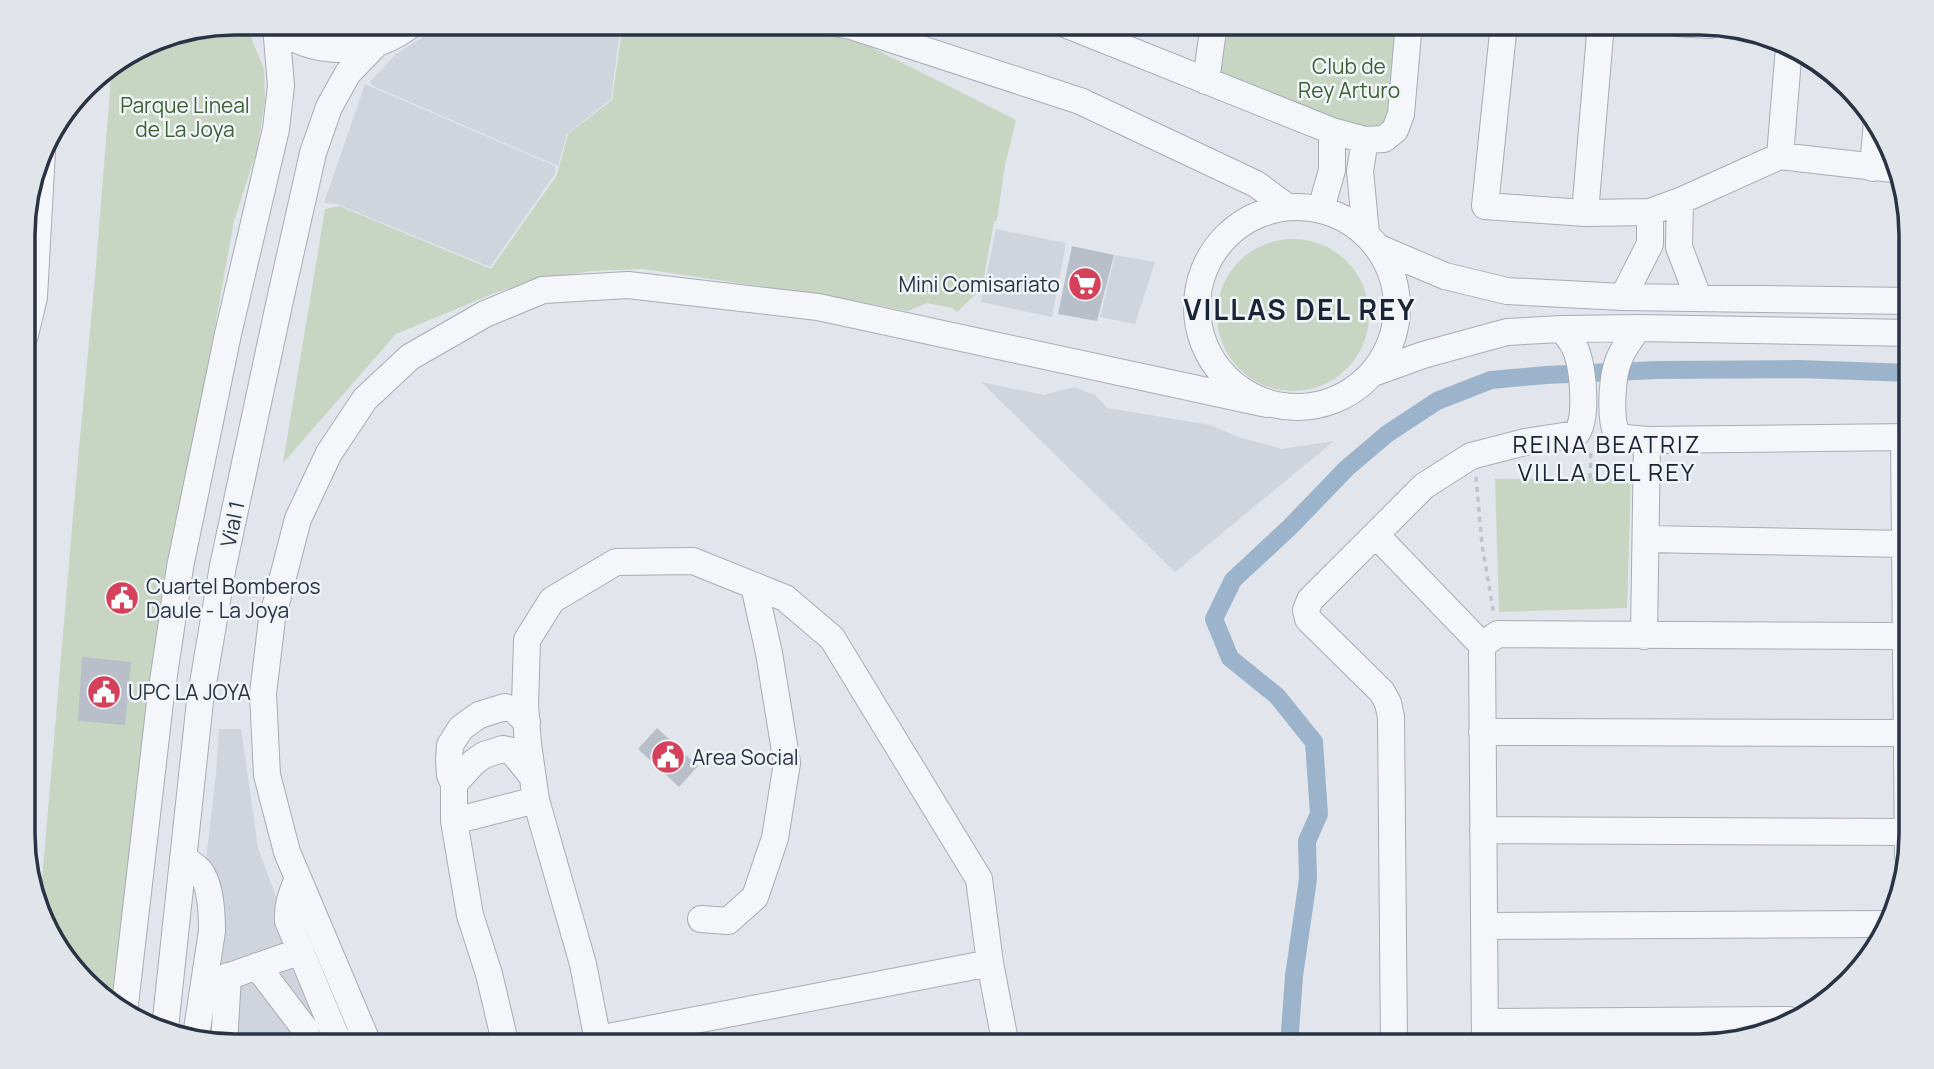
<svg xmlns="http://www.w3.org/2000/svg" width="1934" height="1069" viewBox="0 0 1934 1069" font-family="Manrope,sans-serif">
  <rect width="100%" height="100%" fill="#e2e5eb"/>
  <path fill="#cfd4dd" d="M 433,23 L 621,23 L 611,99 L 567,134 L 558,166 L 373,86 L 370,82 L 395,55 L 426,35 Z
    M 365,84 L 555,166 L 555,174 L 490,267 L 337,204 L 324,203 Z
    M 996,229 L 1066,243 L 1052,317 L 981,302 Z
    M 1115,255 L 1155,262 L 1135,324 L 1100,317 Z
    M 981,382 L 1044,395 L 1074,387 L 1095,395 L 1107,408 L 1210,425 L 1238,437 L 1282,449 L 1334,441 L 1175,572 Z
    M 219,729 L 241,729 L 258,848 L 276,897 L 339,1046 L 234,1046 L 186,1033 L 216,774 Z"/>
  <path fill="#c7d5c2" d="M 235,23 L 245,23 L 264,69 L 265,101 L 257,150 L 234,221 L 158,642 L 111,1001 L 59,952 L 40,904 L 77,470 L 95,278 L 112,65 L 154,39 Z
    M 623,23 L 757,23 L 859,41 L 1016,120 L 1005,165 L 997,220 L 994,222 L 982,288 L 957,312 L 952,308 L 927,303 L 908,311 L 834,297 L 643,269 L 591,271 L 542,280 L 497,292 L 396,334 L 283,463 L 325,209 L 339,206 L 491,269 L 557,175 L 568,134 L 612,100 Z
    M 1214,23 L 1409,23 L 1384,139 L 1206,81 Z
    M1217 315a76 76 0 1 1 152 0a76 76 0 1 1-152 0Z
    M 1631,478 L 1627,608 L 1499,612 L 1495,479 Z"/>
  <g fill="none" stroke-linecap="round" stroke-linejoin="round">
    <path stroke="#9bb4cc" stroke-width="18" d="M 1289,1046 L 1294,976 L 1308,879 L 1307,841 L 1319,814 L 1314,742 L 1277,696 L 1230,658 L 1214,619 L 1233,580 L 1290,527 L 1347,468 L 1387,434 L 1437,401 L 1491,380 L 1546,375 L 1658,370 L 1799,369 L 1911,373"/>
  </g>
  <path fill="#b8bfc9" d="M 1072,246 L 1114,255 L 1097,321 L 1058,314 Z
    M 82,657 L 131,662 L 125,725 L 78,721 Z
    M 657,728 L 698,766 L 679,787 L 638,749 Z"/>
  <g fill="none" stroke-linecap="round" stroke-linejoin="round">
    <g stroke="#a7acb6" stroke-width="28">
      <path id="minor" d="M 272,23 C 312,59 372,56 413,23
        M 834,23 L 851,26 L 1080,101 L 1256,184 L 1286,206
        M 1062,23 L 1332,131 L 1365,140 L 1384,139 L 1395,130 L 1401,114 L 1409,23
        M 1504,23 L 1485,206 L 1585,213 L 1650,212 L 1680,201 L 1780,156 L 1893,169
        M 1676,23 L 1710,25
        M 1206,81 L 1214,23
        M 1365,140 L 1360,171 L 1366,234
        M 1780,156 L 1789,47
        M 1873,168 L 1877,120
        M 1680,201 L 1679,247 L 1698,297
        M1197 307a100 100 0 1 1 200 0a100 100 0 1 1-200 0Z
        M 1321,209 L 1332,170 L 1332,131
        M 1585,213 L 1601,23
        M 1379,248 L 1445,276 L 1507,291 L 1623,297 L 1911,301
        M 1623,297 L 1650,244 L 1650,212
        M 1638,328 C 1632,337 1624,347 1620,357 C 1612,373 1609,418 1617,434 L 1626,438 L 1647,440 L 1911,437
        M 25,335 L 34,297 L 42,151
        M 1373,373 L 1423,355 L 1507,332 L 1562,329 L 1638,328 L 1911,333
        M 1904,437 L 1908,856
        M 1376,535 L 1482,645 L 1498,634 L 1905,636
        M 1646,539 L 1904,544
        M 1644,636 L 1647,440
        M 1482,645 L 1485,1046
        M 1482,732 L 1906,733
        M 454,784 L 474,762 L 484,755 L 503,749 L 512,751 L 532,776
        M 454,821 L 536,800
        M 1483,830 L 1908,832
        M 183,857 C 188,862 196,866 200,871 C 211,885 212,915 212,931 L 196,1036
        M 298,878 C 292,893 287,904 288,921 L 337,1039 L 352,1046
        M 701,919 L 728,921 L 755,897 L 775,838 L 787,763 L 769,653 L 754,586
        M 1484,926 L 1888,924
        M 257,966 L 305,1029 L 309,1042 L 302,1046
        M 204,985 L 301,951
        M 124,1013 L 160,702 L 180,567 L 228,334 L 276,129 L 281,86 L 276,26
        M 1485,1022 L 1789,1020
        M 165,1028 L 200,701 L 223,566 L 280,300 L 313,153 L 329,107 L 348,73 L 376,44
        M 598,1039 L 990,963
        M 224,1044 L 228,976
        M 369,1046 L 287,852 L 267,775 L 263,694 L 272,619 L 298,519 L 329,453 L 365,399 L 410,357 L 485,314 L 543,290 L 628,285 L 818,307 L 1267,404
        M 506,1046 L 489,974 L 470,915 L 454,821 L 454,784 L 450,775 L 449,760 L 450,745 L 461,728 L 479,715 L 505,707 L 514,710 L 527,722
        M 599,1046 L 583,964 L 536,800 L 528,744 L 525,705 L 527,640 L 552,600 L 616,562 L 693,561 L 785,598 L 832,638 L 979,879 L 990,963 L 1006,1046
        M 1394,1046 L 1391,717 L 1388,703 L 1382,692 L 1308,619 L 1306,610 L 1310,600 L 1424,486 L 1471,456 L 1525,442 L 1576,434 C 1588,419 1583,371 1577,353 C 1574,343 1568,337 1562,329"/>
    </g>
    <path stroke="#c0c3ca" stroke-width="3.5" stroke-dasharray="5 5" stroke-linecap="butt" d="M 1476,477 L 1482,545 L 1494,615
      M 1590,478 L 1591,449"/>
    <use href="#minor" stroke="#f5f6f9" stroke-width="26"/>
  </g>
  <defs>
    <g id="supermarket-disc" transform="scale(1.75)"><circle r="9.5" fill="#d5415a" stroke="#f1f4f8"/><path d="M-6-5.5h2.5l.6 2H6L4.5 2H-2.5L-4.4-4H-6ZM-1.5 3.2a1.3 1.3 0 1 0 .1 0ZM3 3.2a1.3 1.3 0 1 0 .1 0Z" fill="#fff"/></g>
    <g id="civic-disc" transform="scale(1.75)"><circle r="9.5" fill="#d5415a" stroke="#f1f4f8"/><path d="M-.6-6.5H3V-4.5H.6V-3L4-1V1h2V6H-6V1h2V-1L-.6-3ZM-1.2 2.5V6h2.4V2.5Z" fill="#fff"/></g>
  </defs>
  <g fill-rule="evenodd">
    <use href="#supermarket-disc" x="1085" y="284"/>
    <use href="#civic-disc" x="122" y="598"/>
    <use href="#civic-disc" x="104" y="692"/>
    <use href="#civic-disc" x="668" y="757"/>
  </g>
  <g text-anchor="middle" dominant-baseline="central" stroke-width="5" stroke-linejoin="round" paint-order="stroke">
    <g font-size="21" fill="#3e6035" stroke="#f1f4f8">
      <text x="1349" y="66">Club de<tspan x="1349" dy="24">Rey Arturo</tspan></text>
      <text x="185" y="105">Parque Lineal<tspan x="185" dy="24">de La Joya</tspan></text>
    </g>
    <g font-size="21" fill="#293344" stroke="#f1f4f8" text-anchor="start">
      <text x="1060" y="284" text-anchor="end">Mini Comisariato</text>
      <text x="146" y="586">Cuartel Bomberos<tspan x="146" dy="24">Daule - La Joya</tspan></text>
      <text x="128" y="692">UPC LA JOYA</text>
      <text x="692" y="757">Area Social</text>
    </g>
    <g font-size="21" fill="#293344" stroke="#f1f4f8">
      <text transform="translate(232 524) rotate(-78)">Vial 1</text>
    </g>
    <g font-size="24" letter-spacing="2" fill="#1b2434" stroke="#f1f4f8">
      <text x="1607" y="443">REINA BEATRIZ<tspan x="1607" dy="28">VILLA DEL REY</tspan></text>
    </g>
    <g font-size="28" font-weight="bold" letter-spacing="2" fill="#1b2434" stroke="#f1f4f8">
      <text x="1300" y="309">VILLAS DEL REY</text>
    </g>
  </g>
  <path d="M0 0H1934V1069H0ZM235 35H1699A200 200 0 0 1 1899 235V834A200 200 0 0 1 1699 1034H235A200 200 0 0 1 35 834V235A200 200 0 0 1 235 35Z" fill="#e1e5ea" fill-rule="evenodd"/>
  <path fill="none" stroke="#293344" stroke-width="3.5" d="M235 35H1699A200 200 0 0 1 1899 235V834A200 200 0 0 1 1699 1034H235A200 200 0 0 1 35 834V235A200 200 0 0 1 235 35Z"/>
</svg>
